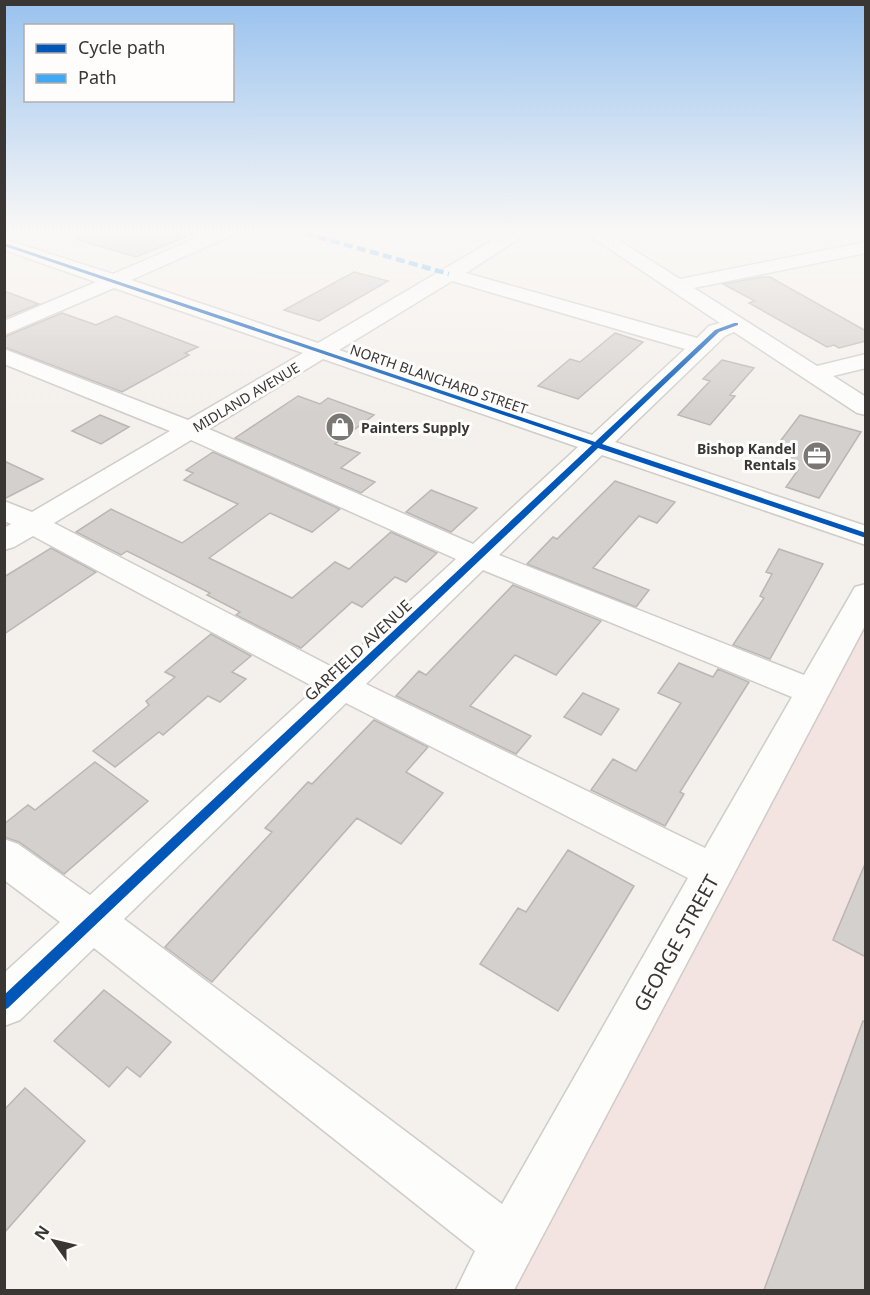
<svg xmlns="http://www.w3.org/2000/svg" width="870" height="1295" viewBox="0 0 870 1295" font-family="'Noto Sans',sans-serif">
  <rect width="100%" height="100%" fill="#f4f0ec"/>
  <path fill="#f3e3e1" d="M 865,590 L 865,1290 L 472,1290 Z"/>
  <path fill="#d4d0ce" stroke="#bab6b4" stroke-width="1.5" d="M 77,233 L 193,233 L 193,234 L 136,257 L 76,239 Z
    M 354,272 L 388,281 L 319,321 L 284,310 Z
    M 761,277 L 770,277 L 866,331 L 866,341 L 839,348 L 834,345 L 827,347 L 749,303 L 755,301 L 723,284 Z
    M 4,291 L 39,304 L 4,318 Z
    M 62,313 L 96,325 L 116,316 L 198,347 L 185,353 L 189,355 L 122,392 L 4,347 L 4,337 Z
    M 615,333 L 643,342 L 578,399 L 538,386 L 570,359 L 580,362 Z
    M 722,360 L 754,368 L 730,395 L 735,396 L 710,425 L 678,415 L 710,381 L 703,379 Z
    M 298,396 L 320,404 L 328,398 L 374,415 L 335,444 L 360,453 L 341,468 L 375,482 L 361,493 L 235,438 Z
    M 100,415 L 129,427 L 101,444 L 72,431 Z
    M 800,415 L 861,432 L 819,498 L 786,487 L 798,470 L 782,464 L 793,448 L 778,444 Z
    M 213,452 L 340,509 L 312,532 L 270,513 L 209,558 L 292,598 L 335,562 L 349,569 L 391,532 L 437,553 L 406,582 L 395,577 L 362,607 L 352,602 L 301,648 L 236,615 L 240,612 L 207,595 L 210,593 L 127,551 L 121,555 L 76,532 L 111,509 L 182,543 L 238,504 L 184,480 L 193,473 L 186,470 Z
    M 4,461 L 43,479 L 4,499 Z
    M 615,481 L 675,502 L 657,523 L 639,516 L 593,568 L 649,590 L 636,607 L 527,564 L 553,537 L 557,539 Z
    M 431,490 L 477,508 L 451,532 L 406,512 Z
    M 51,548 L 96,572 L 4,634 L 4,577 Z
    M 779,549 L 823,564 L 770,659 L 733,645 L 764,598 L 760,596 L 772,574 L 766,572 Z
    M 513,585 L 601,621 L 556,675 L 515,655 L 470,706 L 531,736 L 516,754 L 396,696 L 419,671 L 426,675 Z
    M 211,634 L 251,656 L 232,672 L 246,679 L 220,702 L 208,696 L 163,735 L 159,732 L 115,767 L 93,751 L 149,705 L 146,701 L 175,677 L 165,672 Z
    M 679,663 L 713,677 L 718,669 L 749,682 L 680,792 L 684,794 L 665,826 L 591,790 L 613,759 L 636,771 L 681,703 L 658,693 Z
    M 583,693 L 619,709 L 601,735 L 564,717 Z
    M 374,720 L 428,747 L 406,772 L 443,793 L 401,844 L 357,818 L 212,982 L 165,947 L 272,832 L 265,828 L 308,782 L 312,784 Z
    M 95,762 L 148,801 L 64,874 L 19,842 L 4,837 L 4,824 L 28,805 L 35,810 Z
    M 568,850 L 634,886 L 558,1011 L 480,964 L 518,908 L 526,912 Z
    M 865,864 L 866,864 L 866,957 L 833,940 Z
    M 104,990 L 171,1042 L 140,1077 L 127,1067 L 109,1087 L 54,1041 Z
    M 863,1021 L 866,1022 L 866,1290 L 764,1290 Z
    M 25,1088 L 85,1141 L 4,1233 L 4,1110 Z"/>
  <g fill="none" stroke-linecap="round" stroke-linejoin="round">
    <g stroke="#cfccc9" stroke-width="3">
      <path id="minor" d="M 208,233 L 232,233 L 229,237 L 131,280 L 318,343 L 505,233 L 527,233 L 466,273 L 697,338 L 709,326 L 720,323 L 586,233 L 607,233 L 680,279 L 866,242 L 866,253 L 694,288 L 817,366 L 866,354 L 866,368 L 833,376 L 866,397 L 866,415 L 857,413 L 734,332 L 725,336 L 615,442 L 866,526 L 866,545 L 602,455 L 499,555 L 804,675 L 855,587 L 866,584 L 866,624 L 514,1290 L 456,1290 L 475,1251 L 94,948 L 20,1020 L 4,1026 L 4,973 L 60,922 L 4,880 L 4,839 L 18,844 L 90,895 L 316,688 L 33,536 L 14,547 L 4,550 L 4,528 L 11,524 L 4,521 L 4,501 L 32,512 L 170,431 L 4,364 L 4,349 L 188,420 L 303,353 L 114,288 L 4,335 L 4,321 L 96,282 L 4,250 L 4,239 L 113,274 ZM 452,281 L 685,349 L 592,435 L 339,350 ZM 323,359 L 578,447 L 473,544 L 209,429 ZM 191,440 L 456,559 L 336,669 L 54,523 ZM 483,570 L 792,697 L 705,848 L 366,684 ZM 346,703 L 688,878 L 502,1204 L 124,919 Z"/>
    </g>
    <use href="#minor" fill="#fdfdfc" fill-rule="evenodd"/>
    <path stroke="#3fa9f5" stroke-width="4.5" stroke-dasharray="9 4.5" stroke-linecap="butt" d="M 305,233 L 449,274"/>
    <g stroke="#fffdfc" stroke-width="4">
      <path id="cycleway" d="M 4,243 L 595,442 L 715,330 L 734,323 L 738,323 L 738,325 L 719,332 L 602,444 L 866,533 L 866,538 L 598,448 L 8,1008 L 4,1010 L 4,995 L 592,445 L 4,246 Z"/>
    </g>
    <use href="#cycleway" fill="#0057b8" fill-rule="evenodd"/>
  </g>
  <linearGradient id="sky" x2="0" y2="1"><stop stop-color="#99c2ee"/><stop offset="0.56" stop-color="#faf8f6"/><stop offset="1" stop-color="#faf8f6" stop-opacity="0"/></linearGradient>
  <rect width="870" height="414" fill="url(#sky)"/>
  <defs>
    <g id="shop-disc" transform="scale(1.5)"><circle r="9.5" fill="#7a7774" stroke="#fffdfc"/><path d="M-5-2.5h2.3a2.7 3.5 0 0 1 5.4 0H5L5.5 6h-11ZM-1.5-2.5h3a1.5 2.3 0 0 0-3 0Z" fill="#fff"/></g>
    <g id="office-disc" transform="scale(1.5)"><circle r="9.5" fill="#7a7774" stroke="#fffdfc"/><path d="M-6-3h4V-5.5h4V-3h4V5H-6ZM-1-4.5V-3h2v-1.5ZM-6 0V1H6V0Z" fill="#fff"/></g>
  </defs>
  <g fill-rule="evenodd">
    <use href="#shop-disc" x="340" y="427"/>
    <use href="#office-disc" x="817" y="456"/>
  </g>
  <g text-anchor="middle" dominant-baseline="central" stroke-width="6" stroke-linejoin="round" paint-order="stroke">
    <g font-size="14" fill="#393634" stroke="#fffdfc">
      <text transform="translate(439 379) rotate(19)">NORTH BLANCHARD STREET</text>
      <text transform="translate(246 397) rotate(-31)">MIDLAND AVENUE</text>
    </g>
    <g font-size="14" font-weight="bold" fill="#393634" stroke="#fffdfc" text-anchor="start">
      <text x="361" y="427">Painters Supply</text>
      <text x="796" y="448" text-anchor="end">Bishop Kandel<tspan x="796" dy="16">Rentals</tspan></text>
    </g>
    <g font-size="16" fill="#393634" stroke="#fffdfc">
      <text transform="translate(358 650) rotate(-43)">GARFIELD AVENUE</text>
    </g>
    <g font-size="20" fill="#393634" stroke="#fffdfc">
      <text transform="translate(676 943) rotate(-61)">GEORGE STREET</text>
    </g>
  </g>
  <rect width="870" height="1295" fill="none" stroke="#393634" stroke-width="12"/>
  <rect x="24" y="24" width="210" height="78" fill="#fffdfc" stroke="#b0adac" stroke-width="1.5"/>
  <rect x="36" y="44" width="30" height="9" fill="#0057b8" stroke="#b0adac" stroke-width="1.5"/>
  <text x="78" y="54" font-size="18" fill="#393634">Cycle path</text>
  <rect x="36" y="74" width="30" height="9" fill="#3fa9f5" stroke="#b0adac" stroke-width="1.5"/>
  <text x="78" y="84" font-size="18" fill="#393634">Path</text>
  <g transform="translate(54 1241) rotate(304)" stroke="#fffdfc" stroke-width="4.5" paint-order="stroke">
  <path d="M0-4.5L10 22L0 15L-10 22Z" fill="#393634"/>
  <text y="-9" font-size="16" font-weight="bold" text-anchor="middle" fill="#393634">N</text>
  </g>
</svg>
